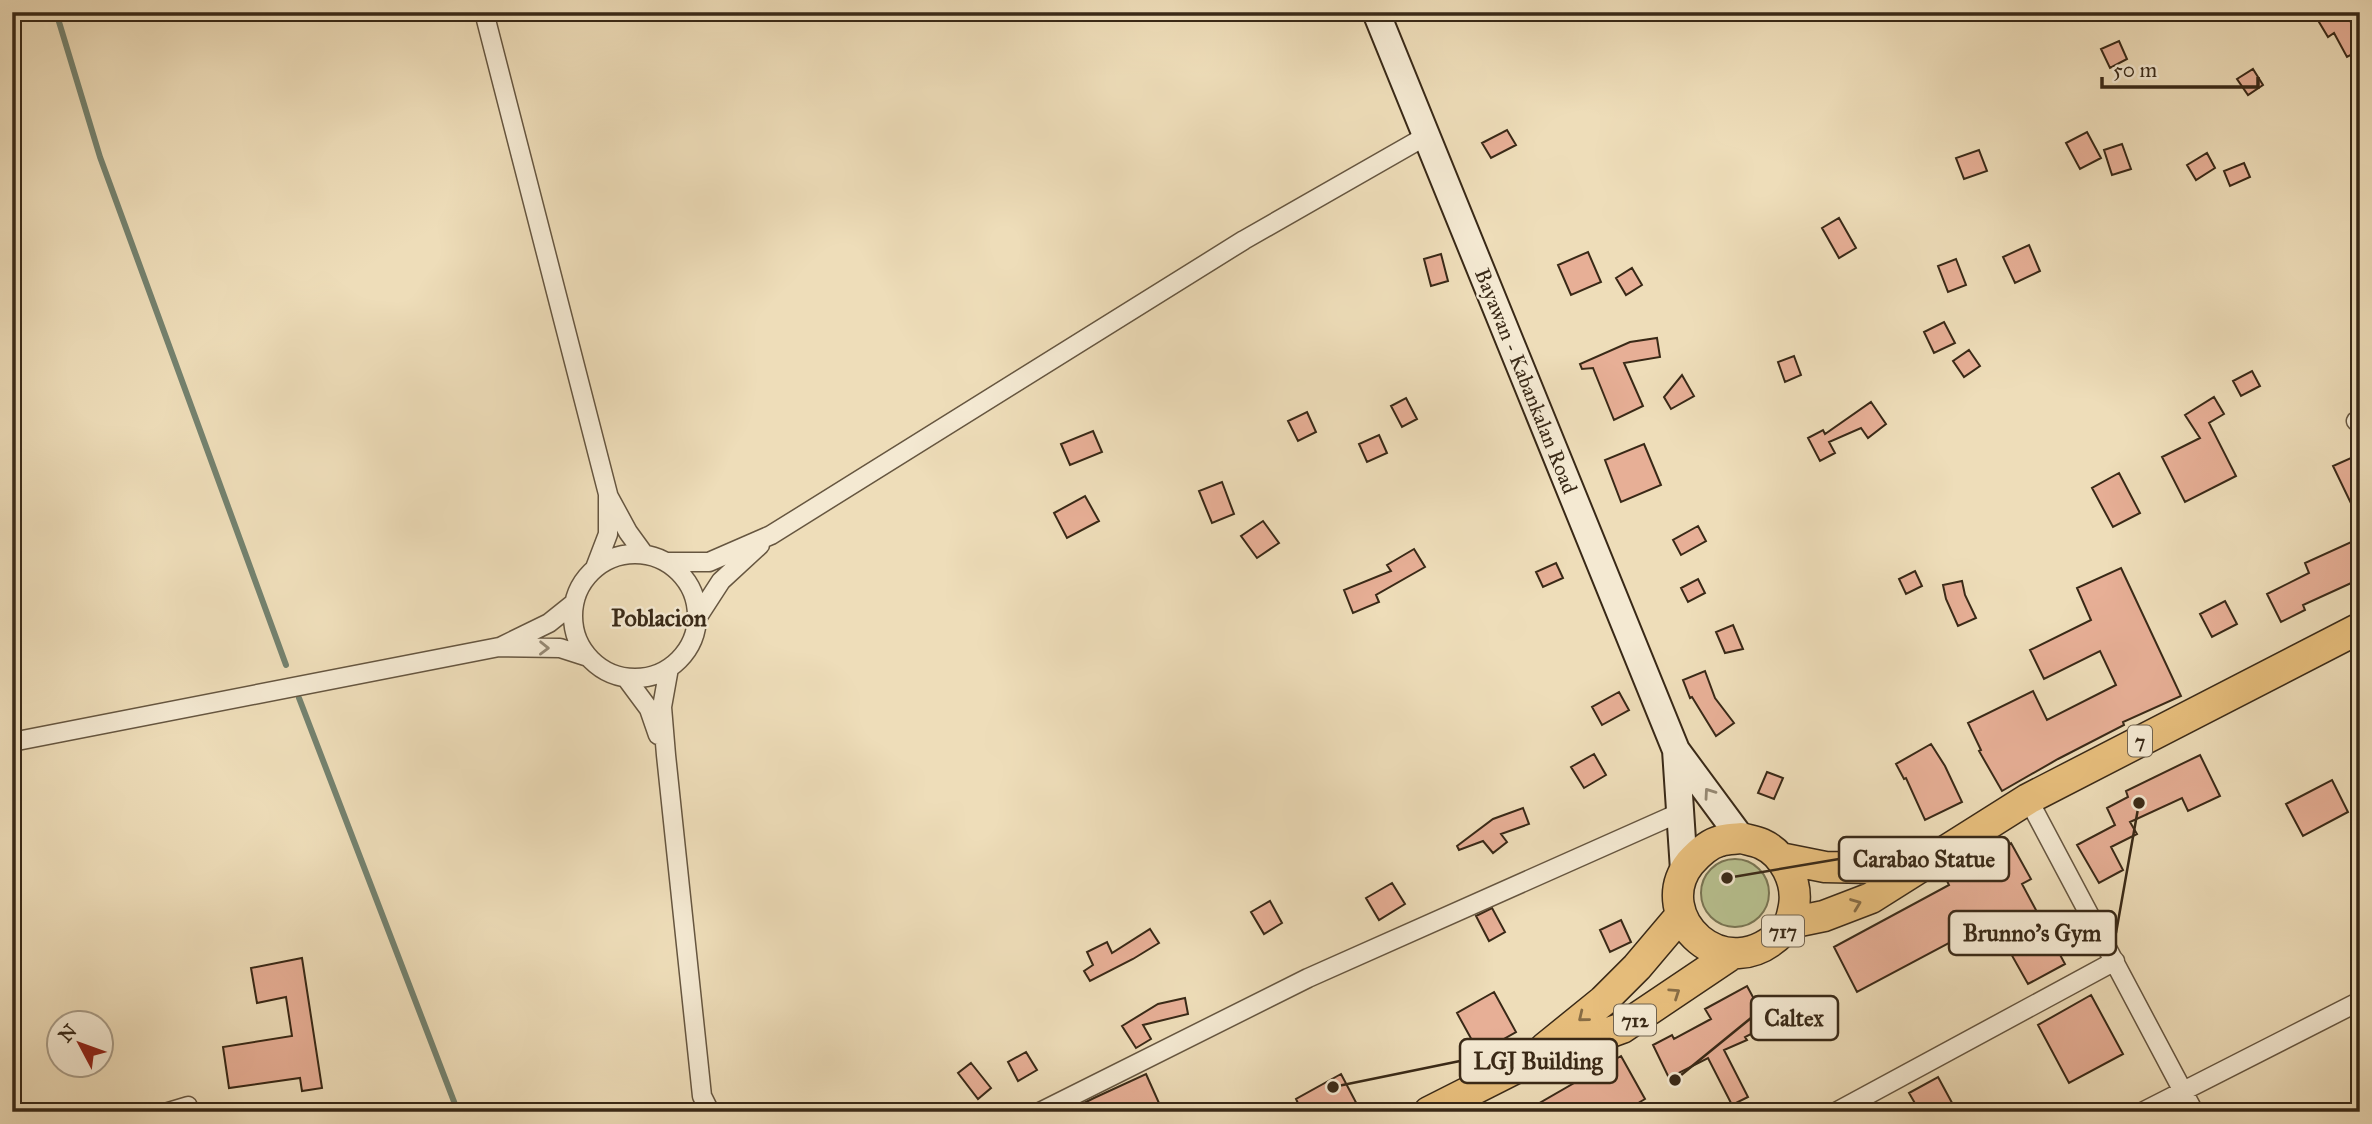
<svg xmlns="http://www.w3.org/2000/svg" width="2372" height="1124" viewBox="0 0 2372 1124" font-family="'IM FELL Great Primer',serif">
  <rect width="100%" height="100%" fill="#eeddb9"/>
  <filter id="stains"><feTurbulence type="fractalNoise" baseFrequency=".00286" numOctaves="4"/><feColorMatrix values="0 0 0 0 .2 0 0 0 0 .09 0 0 0 0 .02 0 0 0 .5 -.17"/></filter>
  <radialGradient id="worn" r=".72"><stop offset=".6" stop-color="#630" stop-opacity="0"/><stop offset="1" stop-color="#630" stop-opacity=".3"/></radialGradient>
  <path fill="#b8c190" stroke="#787554" stroke-width="2" d="M1701 893a34 34 0 1 1 68 0a34 34 0 1 1-68 0Z"/>
  <g fill="none" stroke-linecap="round" stroke-linejoin="round">
    <path stroke="#74826f" stroke-width="6" d="M 56,12 L 100,157 L 286,665
      M 299,698 L 458,1112"/>
  </g>
  <path fill="#e7af96" stroke="#392917" stroke-width="2" d="M 2313,12 L 2345,12 L 2360,38 L 2360,50 L 2347,57 L 2334,33 L 2328,37 Z
    M 2119,41 L 2127,59 L 2110,68 L 2101,49 Z
    M 2253,69 L 2263,85 L 2248,95 L 2237,79 Z
    M 1507,130 L 1516,145 L 1491,158 L 1482,143 Z
    M 2087,132 L 2101,158 L 2080,169 L 2066,143 Z
    M 2122,144 L 2131,169 L 2112,175 L 2104,150 Z
    M 1979,150 L 1987,171 L 1964,179 L 1956,158 Z
    M 2207,153 L 2215,168 L 2196,180 L 2187,165 Z
    M 2244,163 L 2250,177 L 2230,186 L 2224,171 Z
    M 1839,218 L 1856,248 L 1839,258 L 1822,228 Z
    M 2029,245 L 2040,271 L 2015,283 L 2003,257 Z
    M 1588,252 L 1601,282 L 1571,295 L 1558,265 Z
    M 1441,254 L 1448,281 L 1431,286 L 1424,259 Z
    M 1956,259 L 1966,285 L 1948,292 L 1938,266 Z
    M 1632,268 L 1642,285 L 1626,295 L 1616,278 Z
    M 1944,322 L 1955,343 L 1934,353 L 1924,332 Z
    M 1657,338 L 1660,357 L 1624,363 L 1643,406 L 1614,420 L 1593,368 L 1582,369 L 1580,364 L 1630,342 Z
    M 1969,350 L 1980,366 L 1964,377 L 1953,361 Z
    M 1794,356 L 1801,375 L 1785,382 L 1778,362 Z
    M 2252,371 L 2260,386 L 2241,396 L 2233,381 Z
    M 1682,375 L 1694,396 L 1671,409 L 1664,397 Z
    M 2214,397 L 2224,414 L 2209,423 L 2236,476 L 2185,502 L 2162,457 L 2200,438 L 2185,415 Z
    M 1406,398 L 1417,419 L 1402,427 L 1391,406 Z
    M 1871,402 L 1886,424 L 1868,438 L 1861,428 L 1829,442 L 1835,453 L 1820,461 L 1808,438 L 1823,430 L 1825,434 Z
    M 1307,412 L 1316,432 L 1298,441 L 1288,421 Z
    M 1093,431 L 1102,452 L 1070,465 L 1061,444 Z
    M 1379,435 L 1387,453 L 1367,462 L 1359,444 Z
    M 1644,444 L 1661,485 L 1621,502 L 1605,460 Z
    M 2360,454 L 2360,522 L 2333,466 Z
    M 2119,473 L 2140,513 L 2113,527 L 2092,488 Z
    M 1222,482 L 1234,514 L 1212,523 L 1199,491 Z
    M 1085,496 L 1099,521 L 1067,538 L 1054,513 Z
    M 1263,521 L 1279,543 L 1257,558 L 1241,536 Z
    M 1698,526 L 1706,541 L 1681,555 L 1673,540 Z
    M 2360,538 L 2360,579 L 2303,605 L 2305,610 L 2281,622 L 2267,594 L 2309,573 L 2305,563 Z
    M 1414,549 L 1425,567 L 1376,595 L 1379,602 L 1353,613 L 1344,590 L 1391,571 L 1387,565 Z
    M 1556,563 L 1563,578 L 1543,587 L 1536,572 Z
    M 2121,568 L 2181,696 L 2123,722 L 2124,725 L 2058,759 L 2002,791 L 1979,751 L 1981,750 L 1968,723 L 2033,691 L 2047,720 L 2116,685 L 2100,651 L 2044,679 L 2030,650 L 2091,620 L 2077,588 Z
    M 1915,571 L 1922,586 L 1906,594 L 1899,579 Z
    M 1698,579 L 1705,593 L 1688,602 L 1681,588 Z
    M 1962,581 L 1965,595 L 1976,618 L 1958,626 L 1946,599 L 1943,585 Z
    M 2225,601 L 2237,624 L 2212,637 L 2200,614 Z
    M 1733,625 L 1743,649 L 1725,653 L 1716,632 Z
    M 1705,671 L 1715,698 L 1734,723 L 1716,736 L 1692,697 L 1690,698 L 1683,680 Z
    M 1619,692 L 1629,710 L 1602,725 L 1592,707 Z
    M 1931,744 L 1945,766 L 1962,802 L 1925,820 L 1906,778 L 1904,779 L 1896,764 Z
    M 1594,754 L 1606,775 L 1584,788 L 1571,767 Z
    M 2200,755 L 2220,796 L 2188,811 L 2182,798 L 2130,822 L 2137,834 L 2111,847 L 2123,870 L 2099,883 L 2077,845 L 2115,825 L 2107,808 L 2128,797 L 2126,791 Z
    M 1767,772 L 1783,778 L 1774,799 L 1758,793 Z
    M 2332,780 L 2348,812 L 2303,836 L 2286,804 Z
    M 1523,808 L 1529,824 L 1501,834 L 1507,842 L 1493,853 L 1483,841 L 1459,850 L 1457,846 L 1493,819 Z
    M 2011,843 L 2031,879 L 2022,884 L 2065,964 L 2028,984 L 1992,920 L 1857,992 L 1834,947 L 1949,885 L 1946,879 Z
    M 1392,883 L 1405,904 L 1379,920 L 1366,898 Z
    M 1270,901 L 1282,923 L 1264,934 L 1251,912 Z
    M 1492,908 L 1505,932 L 1489,941 L 1476,916 Z
    M 1621,920 L 1631,942 L 1610,952 L 1600,930 Z
    M 1150,929 L 1159,943 L 1133,959 L 1090,981 L 1084,971 L 1093,965 L 1087,952 L 1107,942 L 1112,953 Z
    M 302,958 L 322,1088 L 302,1091 L 300,1078 L 229,1088 L 223,1047 L 292,1036 L 286,997 L 257,1003 L 251,968 Z
    M 1747,986 L 1768,1025 L 1745,1037 L 1747,1040 L 1724,1050 L 1748,1097 L 1732,1105 L 1708,1058 L 1669,1078 L 1653,1045 L 1672,1035 L 1674,1039 L 1711,1019 L 1705,1009 Z
    M 1494,992 L 1516,1032 L 1479,1053 L 1457,1013 Z
    M 2091,995 L 2123,1054 L 2069,1083 L 2038,1025 Z
    M 1185,998 L 1188,1014 L 1143,1025 L 1151,1039 L 1136,1048 L 1122,1026 L 1158,1004 Z
    M 1026,1052 L 1037,1070 L 1018,1081 L 1008,1062 Z
    M 1621,1056 L 1645,1099 L 1623,1112 L 1524,1112 Z
    M 971,1063 L 991,1088 L 978,1099 L 958,1073 Z
    M 1146,1074 L 1163,1112 L 1066,1112 L 1094,1098 Z
    M 1341,1074 L 1361,1112 L 1302,1112 L 1296,1099 Z
    M 1938,1077 L 1957,1112 L 1920,1112 L 1909,1093 Z"/>
  <g fill="none" stroke-linecap="round" stroke-linejoin="round">
    <g stroke="#665640" stroke-width="21">
      <path id="minor" d="M 484,12 L 608,494 L 608,534 L 595,568
        M 2356,421 L 2360,419
        M 609,497 L 628,532 L 644,554
        M573 616a62 62 0 1 1 124 0a62 62 0 1 1-124 0Z
        M 667,562 L 709,562 L 771,535 L 1244,240 L 1426,136
        M 697,618 L 721,581 L 760,545
        M 502,646 L 549,623 L 574,603
        M 669,668 L 662,707 L 666,755 L 702,1096 L 710,1112
        M 626,678 L 649,709 L 658,735
        M 12,742 L 499,647 L 560,648 L 588,657
        M 2028,799 L 2194,1112
        M 168,1112 L 188,1106
        M 1040,1112 L 1308,978 L 1681,812
        M 1836,1112 L 2115,961
        M 2142,1112 L 2360,1001"/>
    </g>
    <g stroke="#392917" stroke-width="30">
      <path id="secondary" d="M 1376,12 L 1676,750 L 1741,838
        M 1676,750 L 1684,870"/>
    </g>
    <g stroke="#392917" stroke-width="33">
      <path id="trunk" d="M 1741,838 C 1748,840 1755,841 1762,844 C 1784,854 1798,882 1794,906 C 1792,916 1791,923 1784,930 C 1725,992 1648,916 1690,863 C 1698,854 1708,844 1720,841 C 1726,839 1734,839 1741,838 Z
        M 1780,858 L 1825,867 L 1871,868 L 1922,864
        M 1790,923 L 1824,916 L 1871,898 L 2028,799 L 2360,628
        M 1545,1048 L 1603,1001 L 1637,967 L 1681,915
        M 1429,1112 L 1526,1063 L 1622,1028 L 1732,954"/>
    </g>
    <use href="#minor" stroke="#f4e9d2" stroke-width="18"/>
    <use href="#secondary" stroke="#f4e9d2" stroke-width="26"/>
    <use href="#trunk" stroke="#e7be7c" stroke-width="30"/>
  </g>
  <defs><path id="oneway-chevron" d="M-2-3.5L2.5 0L-2 3.5" fill="none" stroke-width="1.6" stroke-linecap="round" stroke-linejoin="round" transform="scale(1.75)"/></defs>
  <g stroke="#968974">
    <use href="#oneway-chevron" transform="translate(544 648) rotate(1)"/>
    <use href="#oneway-chevron" transform="translate(1709 793) rotate(-125)"/>
  </g>
  <g stroke="#876c44">
    <use href="#oneway-chevron" transform="translate(1856 904) rotate(-21)"/>
    <use href="#oneway-chevron" transform="translate(1675 993) rotate(-34)"/>
    <use href="#oneway-chevron" transform="translate(1583 1017) rotate(141)"/>
  </g>
  <g text-anchor="middle" dominant-baseline="central" stroke-width="5" stroke-linejoin="round" paint-order="stroke">
    <g fill="#f4e9d2" stroke="#71634f" stroke-width="2">
      <rect x="2128" y="725.5" width="24" height="31" rx="5"/>
      <rect x="1762" y="915.5" width="42" height="31" rx="5"/>
      <rect x="1614" y="1004.5" width="42" height="31" rx="5"/>
    </g>
    <g font-size="19" font-weight="bold" fill="#392917">
      <text x="2140" y="741">7</text>
      <text x="1783" y="931">717</text>
      <text x="1635" y="1020">712</text>
    </g>
    <g font-size="21" fill="#392917" stroke="#f4e9d2">
      <text transform="translate(1526 381) rotate(68)">Bayawan - Kabankalan Road</text>
    </g>
    <g font-size="24" font-weight="bold" fill="#392917" stroke="#f4e9d2">
      <text x="659" y="618">Poblacion</text>
    </g>
  </g>
  <path fill="none" stroke="#392917" stroke-width="2.5" d="M1727 878L1839 859M2139 803L2116 933M1675 1080L1751 1018M1333 1087L1460 1061"/>
  <g fill="#392917" stroke="#f4e9d2" stroke-width="2.5">
    <circle cx="1727" cy="878" r="7"/>
    <circle cx="2139" cy="803" r="7"/>
    <circle cx="1675" cy="1080" r="7"/>
    <circle cx="1333" cy="1087" r="7"/>
  </g>
  <g fill="#f4e9d2" stroke="#392917" stroke-width="2.5">
    <rect x="1839" y="837" width="170" height="44" rx="7"/>
    <rect x="1949" y="911" width="167" height="44" rx="7"/>
    <rect x="1751" y="996" width="87" height="44" rx="7"/>
    <rect x="1460" y="1039" width="157" height="44" rx="7"/>
  </g>
  <g font-size="23" text-anchor="middle" font-weight="bold" fill="#392917">
    <text x="1924" y="867">Carabao Statue</text>
    <text x="2032" y="941">Brunno’s Gym</text>
    <text x="1794" y="1026">Caltex</text>
    <text x="1538" y="1069">LGJ Building</text>
  </g>
  <rect width="2372" height="1124" fill="none" stroke="#eeddb9" stroke-width="42"/>
  <rect x="14" y="14" width="2344" height="1096" fill="none" stroke="#392917" stroke-width="3.5"/>
  <rect x="21" y="21" width="2330" height="1082" fill="none" stroke="#392917" stroke-width="2"/>
  <g transform="translate(80 1044) rotate(311)"><circle r="33" fill="#f4e9d2" stroke="#a99c87" stroke-width="2"/>
  <path d="M0-5L12 26L0 18L-12 26Z" fill="#8f2418"/>
  <text y="-10" font-size="19" font-weight="bold" text-anchor="middle" fill="#392917">N</text>
  </g>
  <path d="M2102 77v10h156v-10" fill="none" stroke="#392917" stroke-width="3.5"/>
  <text x="2113" y="77" font-size="21" fill="#392917" stroke="#f4e9d2" stroke-width="5" paint-order="stroke">50 m</text>
  <rect width="100%" height="100%" filter="url(#stains)"/>
  <rect width="100%" height="100%" fill="url(#worn)"/>
</svg>
